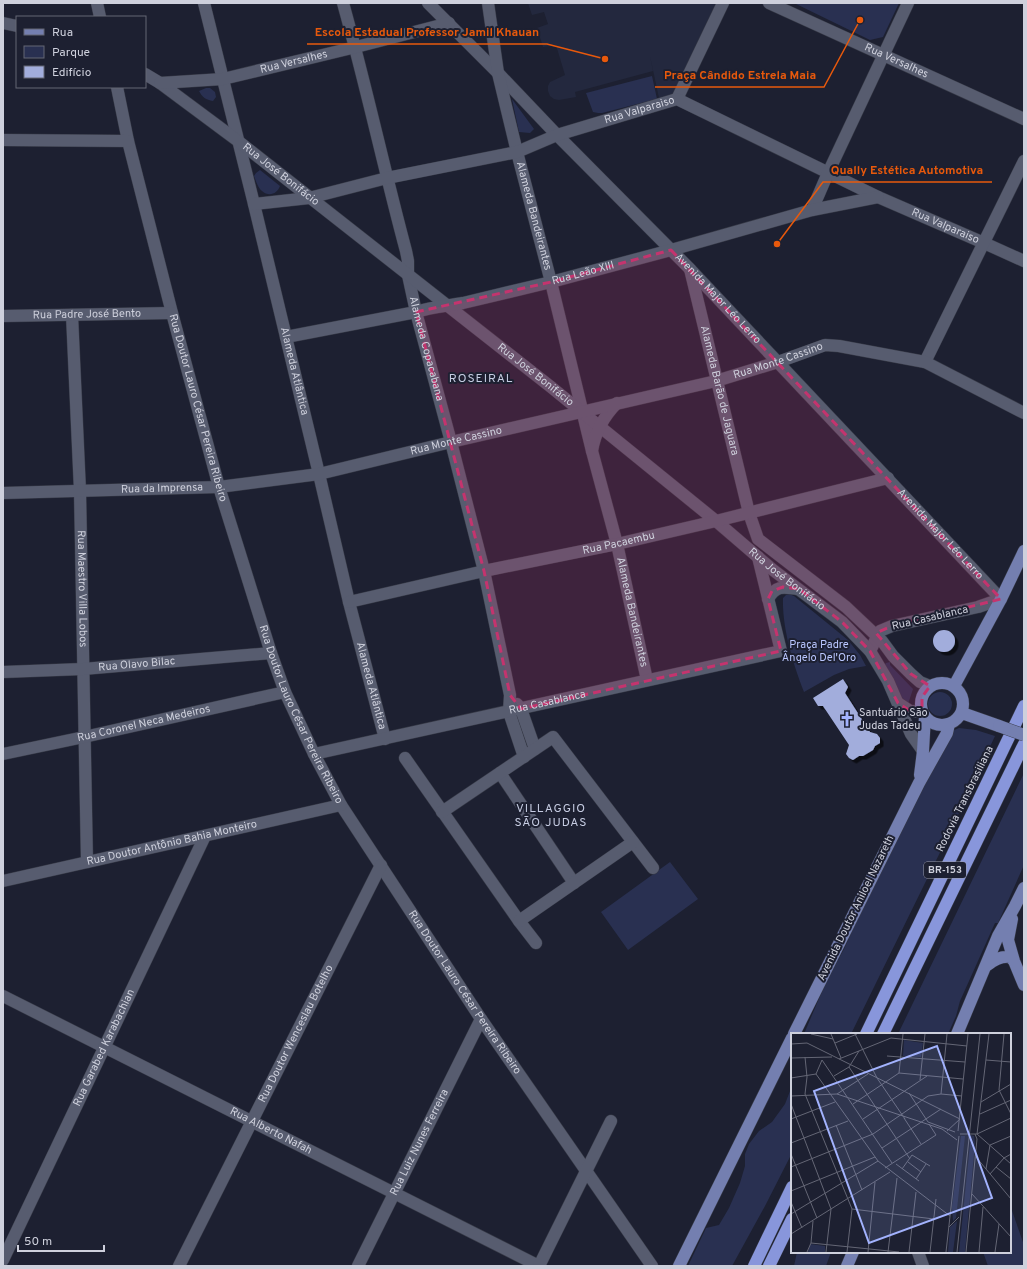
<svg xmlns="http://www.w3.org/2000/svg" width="1027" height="1269" viewBox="0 0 1027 1269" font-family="Overpass,sans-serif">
  <defs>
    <filter id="shadow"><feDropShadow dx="3.5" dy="3.5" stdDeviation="0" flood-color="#0009"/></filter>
  </defs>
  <rect width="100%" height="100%" fill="#1d2031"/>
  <path fill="#23283e" d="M 528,3 L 717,3 L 674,95 L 659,98 L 650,56 L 653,71 L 575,92 L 576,97 L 559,100 L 554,99 L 550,96 L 548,91 L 548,86 L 550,82 L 565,75 L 556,45 L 543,47 L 537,28 L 548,24 L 544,12 L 532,15 Z"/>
  <path fill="#293051" d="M 794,3 L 899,3 L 883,37 L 870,40 Z
    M 652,76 L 657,99 L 602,113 L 598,113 L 593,112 L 586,93 Z
    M 206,88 L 210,88 L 215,92 L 216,97 L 213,101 C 206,100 202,97 199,91 Z
    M 512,99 L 534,129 L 530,133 L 519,132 Z
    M 260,170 L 280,186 C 277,194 269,197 262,191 C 258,188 256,181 254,176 L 256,173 Z
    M 789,594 L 794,596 L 848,640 L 860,655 L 866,666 L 849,669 L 834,675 L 804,692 C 793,664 782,628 783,598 L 786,595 Z
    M 890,662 L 890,665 L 913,689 L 909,701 L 908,703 L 899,695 L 882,668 L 886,663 Z
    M928 704a12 12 0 1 1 24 0a12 12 0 1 1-24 0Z
    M 959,728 L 976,730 L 995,736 L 951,830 L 851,1034 L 804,1034 L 825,984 L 844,949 L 867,898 L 952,731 Z
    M 1024,773 L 1024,865 L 998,923 L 995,923 L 960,1001 L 956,1016 L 948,1034 L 898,1034 Z
    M 670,862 L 698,899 L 628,950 L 601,912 Z
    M 792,1086 L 792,1153 L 765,1206 L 732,1266 L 688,1266 L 706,1228 L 719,1225 L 729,1208 L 740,1183 L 745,1166 L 745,1154 L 749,1144 L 759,1131 L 772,1122 L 785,1104 Z
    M 1010,1205 L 1024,1245 L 1024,1266 L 988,1266 L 983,1252 L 1010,1252 Z
    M 797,1252 L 831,1252 L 826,1266 L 794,1266 Z"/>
  <path fill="#a2addc" filter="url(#shadow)" d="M933 641a11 11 0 1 1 22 0a11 11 0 1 1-22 0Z
    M 843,679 L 848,687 L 845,693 L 870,732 L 877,734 L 880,738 L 880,743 L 875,746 L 873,750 L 863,756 L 859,756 L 853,760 L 849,758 L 846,754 L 849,745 L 823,706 L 818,706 L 813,698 Z"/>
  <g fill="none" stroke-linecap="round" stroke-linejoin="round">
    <g stroke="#373a47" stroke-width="13">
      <g id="minor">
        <path d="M 97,3 L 100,17"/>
        <path id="s1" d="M 204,3 L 254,204 L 319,474 L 349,602 L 385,739"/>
        <path id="s2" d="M 343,3 C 366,85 384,169 406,251 L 408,261 L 408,275 L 416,312 L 451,442 L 484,571 L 510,695 L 509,712 L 524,757"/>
        <path id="s3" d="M 428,3 L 498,73 L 557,135 L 689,268 L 1001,599 L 978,607 L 892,626 L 880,631 L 870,651"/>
        <path id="s4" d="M 488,3 L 498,73 L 517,152 L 551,282 L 592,451"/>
        <path id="s5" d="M 769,3 L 1024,119"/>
        <path d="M 3,23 L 17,26"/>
        <path id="s6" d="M 145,74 L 160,83 L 238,141 L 551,387 L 716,521 L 773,570 L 842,622 L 870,651 L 888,681 L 911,734 L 923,751"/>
        <path id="s7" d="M 160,83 L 223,79 L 356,47 L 449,23"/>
        <path id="s8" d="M 117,87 L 128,141 L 172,313 L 219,487 L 271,653 L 285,692 L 314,754 L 341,805 L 481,1019 L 652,1266"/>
        <path d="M 677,99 L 723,3"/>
        <path d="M 3,140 L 128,141"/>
        <path id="s9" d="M 254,204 L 309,198 L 387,178 L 517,152 L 557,135 L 677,99 L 878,197 L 984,243 L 1024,261"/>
        <path d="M 812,210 L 828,173 L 908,3"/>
        <path id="s10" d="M 690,269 L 749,513 L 758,539 L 846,607 L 882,641 L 893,656 L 911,674 L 920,682 L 930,686"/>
        <path id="s11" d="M 72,315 L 80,491 L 87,862"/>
        <path id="s12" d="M 3,316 L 172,313"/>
        <path id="s13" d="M 286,337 L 416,312 C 431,307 447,306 463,303 L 551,282 L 671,250 L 812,210 L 878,197"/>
        <path d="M 925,362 L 1024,161"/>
        <path id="s14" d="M 617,403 C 603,417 595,433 592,451 L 617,544 L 647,680"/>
        <path id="s15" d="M 3,493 L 219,487 L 319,474 L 451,442 L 716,381 L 778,362 L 825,345 L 839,346 L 925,362 L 1024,413"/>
        <path d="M 768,599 C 776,585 783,587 797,589"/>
        <path id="s16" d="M 349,602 L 484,571 L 617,544 L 716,521 L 888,478"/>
        <path id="s17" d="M 3,672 L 83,669 L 271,653"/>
        <path d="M 898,703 L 910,711 L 922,712"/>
        <path d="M 517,704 L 521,709 L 535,749"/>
        <path id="s18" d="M 3,754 L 84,737 L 285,692"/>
        <path id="s19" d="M 314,754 L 781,651 L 758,557"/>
        <path d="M 405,758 L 519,921 L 536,943"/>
        <path d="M 500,773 L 574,883"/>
        <path d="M 442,812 L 553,737 L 653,868"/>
        <path id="s20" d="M 3,881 L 341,805"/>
        <path d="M 519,921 L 633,842"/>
        <path id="s21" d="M 3,996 L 539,1266"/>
        <path d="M 918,1252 L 923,1266"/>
        <path id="s22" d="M 3,1260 L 205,836"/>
        <path id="s23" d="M 179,1266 L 381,865"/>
        <path id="s24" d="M 358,1266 L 481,1019"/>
        <path d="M 539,1266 L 611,1121"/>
      </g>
    </g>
    <g stroke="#373a47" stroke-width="13">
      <path id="major" d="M921 704a21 21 0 1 1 42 0a21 21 0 1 1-42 0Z
        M 954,686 L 1001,599 L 1024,551
        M 962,713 L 999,726
        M 920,775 L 923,751 L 925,716
        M 1012,919 L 1008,940 L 1014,961 L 1024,985
        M 986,966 C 994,960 1000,956 1010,957 L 1014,961
        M 794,1034 L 919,783 L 947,733 L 949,724
        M 957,1034 L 998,936 L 1015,906 L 1024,888
        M 679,1266 L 792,1038
        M 847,1266 L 853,1252"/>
    </g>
    <g stroke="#373a47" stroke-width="13">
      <path id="highway" d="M 866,1034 L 1024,706
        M 883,1034 L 1024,744
        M 754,1266 L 792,1187
        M 769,1266 L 792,1219"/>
    </g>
    <use href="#minor" stroke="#575c6f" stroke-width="12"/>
    <use href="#major" stroke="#747fb0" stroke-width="12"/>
    <use href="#highway" stroke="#8896db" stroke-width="12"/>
    <g stroke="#373a47" stroke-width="13" stroke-linecap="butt">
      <path id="major-bridge" d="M 999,726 L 1024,735"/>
    </g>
    <use href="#major-bridge" stroke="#747fb0" stroke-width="12"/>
  </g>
  <path fill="#c4346e" fill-opacity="0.2" stroke="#c4346e" stroke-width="3" stroke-dasharray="8 5" stroke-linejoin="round" d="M 671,250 L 1001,599 L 892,626 L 876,633 L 911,674 L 930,686 L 922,697 L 922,712 L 910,711 L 898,703 L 870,651 L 842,622 L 799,589 L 783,587 L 772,591 L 768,599 L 781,651 L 521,709 L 510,695 L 484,571 L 416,312 L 551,282 Z"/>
  <defs>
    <g id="church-bare" transform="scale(1.2)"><path d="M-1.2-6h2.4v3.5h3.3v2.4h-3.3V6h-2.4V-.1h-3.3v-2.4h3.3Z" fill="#a2b2fd" stroke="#1d2031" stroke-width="2.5" paint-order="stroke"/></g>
  </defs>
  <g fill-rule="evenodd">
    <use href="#church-bare" x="847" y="719"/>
  </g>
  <g text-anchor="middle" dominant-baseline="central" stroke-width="4" stroke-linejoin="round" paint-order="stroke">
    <rect fill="#1d2031" stroke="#999ba9" stroke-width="1" x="924" y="862" width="42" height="16" rx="3"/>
    <g font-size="10" font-weight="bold" fill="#ced0dc">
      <text x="945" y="870">BR-153</text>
    </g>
    <g font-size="11" fill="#ced0dc" stroke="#1d2031">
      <text stroke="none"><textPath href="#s5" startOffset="140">Rua Versalhes</textPath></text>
      <text stroke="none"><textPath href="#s7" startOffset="136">Rua Versalhes</textPath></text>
      <text stroke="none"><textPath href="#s9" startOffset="398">Rua Valparaiso</textPath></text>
      <text stroke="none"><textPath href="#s6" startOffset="169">Rua José Bonifácio</textPath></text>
      <text stroke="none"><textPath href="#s4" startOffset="218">Alameda Bandeirantes</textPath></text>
      <text stroke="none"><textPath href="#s9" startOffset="734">Rua Valparaiso</textPath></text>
      <text stroke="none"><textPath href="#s13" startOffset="304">Rua Leão XIII</textPath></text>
      <text stroke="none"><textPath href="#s3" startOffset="414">Avenida Major Léo Lerro</textPath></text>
      <text stroke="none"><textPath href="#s12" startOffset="84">Rua Padre José Bento</textPath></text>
      <text stroke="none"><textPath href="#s2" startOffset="356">Alameda Copacabana</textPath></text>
      <text stroke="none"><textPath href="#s15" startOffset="790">Rua Monte Cassino</textPath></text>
      <text stroke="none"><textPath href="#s1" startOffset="379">Alameda Atlântica</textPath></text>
      <text stroke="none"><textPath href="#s6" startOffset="493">Rua José Bonifácio</textPath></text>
      <text stroke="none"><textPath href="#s10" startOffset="125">Alameda Barão de Jaguara</textPath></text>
      <text stroke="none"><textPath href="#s8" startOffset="331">Rua Doutor Lauro César Pereira Ribeiro</textPath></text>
      <text stroke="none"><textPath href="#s15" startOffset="458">Rua Monte Cassino</textPath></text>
      <text stroke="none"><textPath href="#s15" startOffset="159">Rua da Imprensa</textPath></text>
      <text stroke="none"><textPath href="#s3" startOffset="738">Avenida Major Léo Lerro</textPath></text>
      <text stroke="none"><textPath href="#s16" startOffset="276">Rua Pacaembu</textPath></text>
      <text stroke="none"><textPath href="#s6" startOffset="817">Rua José Bonifácio</textPath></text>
      <text stroke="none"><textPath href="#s11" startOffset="274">Rua Maestro Villa Lobos</textPath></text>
      <text stroke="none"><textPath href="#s14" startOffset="221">Alameda Bandeirantes</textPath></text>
      <text transform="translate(930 618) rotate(-13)">Rua Casablanca</text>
      <text stroke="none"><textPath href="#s17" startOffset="134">Rua Olavo Bilac</textPath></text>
      <text stroke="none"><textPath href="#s1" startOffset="703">Alameda Atlântica</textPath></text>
      <text stroke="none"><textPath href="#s19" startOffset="239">Rua Casablanca</textPath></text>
      <text stroke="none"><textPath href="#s8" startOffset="655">Rua Doutor Lauro César Pereira Ribeiro</textPath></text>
      <text stroke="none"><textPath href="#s18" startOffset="144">Rua Coronel Neca Medeiros</textPath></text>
      <text transform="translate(965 799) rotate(-64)">Rodovia Transbrasiliana</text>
      <text stroke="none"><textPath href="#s20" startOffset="173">Rua Doutor Antônio Bahia Monteiro</textPath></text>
      <text transform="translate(856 908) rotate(-64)">Avenida Doutor Aniloel Nazareth</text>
      <text stroke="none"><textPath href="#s8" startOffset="979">Rua Doutor Lauro César Pereira Ribeiro</textPath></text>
      <text stroke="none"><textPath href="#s23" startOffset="260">Rua Doutor Wenceslau Botelho</textPath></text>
      <text stroke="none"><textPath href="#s22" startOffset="235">Rua Garabed Karabachian</textPath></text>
      <text stroke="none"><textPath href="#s21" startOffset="300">Rua Alberto Nafah</textPath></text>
      <text stroke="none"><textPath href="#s24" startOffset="138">Rua Luiz Nunes Ferreira</textPath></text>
    </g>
    <g font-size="11" fill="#bac7ff" stroke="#1d2031">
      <text x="819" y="645">Praça Padre<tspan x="819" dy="13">Ângelo Del'Oro</tspan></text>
    </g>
    <g font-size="11" fill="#ced0dc" stroke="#1d2031" text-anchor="start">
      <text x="859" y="713">Santuário São<tspan x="859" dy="13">Judas Tadeu</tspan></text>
    </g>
    <g font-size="12" letter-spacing="1" fill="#c6cce2" stroke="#1d2031">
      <text x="481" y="379">ROSEIRAL</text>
      <text x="551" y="809">VILLAGGIO<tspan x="551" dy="14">SÃO JUDAS</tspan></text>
    </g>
  </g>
  <g transform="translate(791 1033)">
    <rect width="220" height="220" fill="#1d2031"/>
    <path d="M 113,7 L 132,10 L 130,24 L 112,23 ZM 180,102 L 183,103 L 184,110 L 174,219 L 168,219 ZM 170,103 L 174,103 L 165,185 L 162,188 L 161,174 ZM 166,188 L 162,219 L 157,219 L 159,194 ZM 19,211 L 34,213 L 34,219 L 17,219 Z" fill="#293051"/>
    <path fill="none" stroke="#646675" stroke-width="1" d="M 20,1 L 42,6M 40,1 L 50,25M 64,1 L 86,45 L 114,86M 213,1 L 208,57 L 220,81M 44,10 L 66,1M 0,11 L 16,10 L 169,86 L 156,98M 96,23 L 174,29M 14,24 L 16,44 L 14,61 L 61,176 L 56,219M 0,25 L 41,24M 48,26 L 100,5 L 176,13M 31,27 L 101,130M 195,27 L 220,29M 58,34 L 119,126M 108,40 L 112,1M 25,41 L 87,128 L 159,183M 25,41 L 31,27M 43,43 L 58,34 L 68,18M 0,45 L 25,41M 129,47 L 134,1M 118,60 L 137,89 L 164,99M 46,61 L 77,41M 150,61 L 156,1M 0,63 L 46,61 L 151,96 L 166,107M 190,69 L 220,51M 0,71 L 40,176 L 35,219M 62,71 L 108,40 L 172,46M 189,81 L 220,67M 113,85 L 130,111M 220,85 L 186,101 L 220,131M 0,86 L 44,69M 72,86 L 136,43M 45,92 L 71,157M 167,98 L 177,1M 169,101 L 186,101 L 198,1M 0,110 L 57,88M 199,112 L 220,103M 91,115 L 150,76M 0,121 L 26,185M 185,124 L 220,166M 117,129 L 130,139M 105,131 L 128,148M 0,134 L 82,101 L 137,63 L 150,61 L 171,63M 205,134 L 220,146M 94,135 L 145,102 L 138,91M 111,136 L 121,122 L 139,133M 195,136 L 199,112M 199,141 L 213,125 L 220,121M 125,146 L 135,131M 0,158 L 84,124M 181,161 L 220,204M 0,169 L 11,195M 61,176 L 143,186M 0,181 L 87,128M 158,194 L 168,184M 0,201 L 99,139M 20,210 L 108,219M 16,219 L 20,210 L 22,188M 77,219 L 84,149M 97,219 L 106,145M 118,219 L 125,159M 139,219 L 145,166M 155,219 L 168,103M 166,219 L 189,1M 175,219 L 186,106 L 184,101M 188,219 L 192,174M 204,219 L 208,191"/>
    <path fill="#a2b2fd" fill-opacity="0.15" stroke="#a2b2fd" stroke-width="2" d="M 146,13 L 201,165 L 78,210 L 23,58 Z"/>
    <rect width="220" height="220" fill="none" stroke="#ced0dc" stroke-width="2"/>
  </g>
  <path fill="none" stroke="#e8590c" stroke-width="1.5" d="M605 59L547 44H307M860 20L824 87H655M777 244L823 182H992"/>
  <g fill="#e8590c" stroke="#1d2031" stroke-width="1.5">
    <circle cx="605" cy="59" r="4"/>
    <circle cx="860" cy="20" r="4"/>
    <circle cx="777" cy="244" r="4"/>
  </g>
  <g font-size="12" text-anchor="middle" font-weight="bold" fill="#e8590c" stroke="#1d2031" stroke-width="4" stroke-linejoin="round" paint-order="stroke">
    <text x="427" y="36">Escola Estadual Professor Jamil Khauan</text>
    <text x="740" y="79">Praça Cândido Estrela Maia</text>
    <text x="907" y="174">Qually Estética Automotiva</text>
  </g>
  <rect width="1027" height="1269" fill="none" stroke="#ced0dc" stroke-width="8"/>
  <rect x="16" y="16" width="130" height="72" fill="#1d2031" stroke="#646675"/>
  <rect x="24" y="29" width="20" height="6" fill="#747fb0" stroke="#646675"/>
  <text x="52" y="36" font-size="12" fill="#ced0dc">Rua</text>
  <rect x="24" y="46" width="20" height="12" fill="#293051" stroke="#646675"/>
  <text x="52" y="56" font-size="12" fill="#ced0dc">Parque</text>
  <rect x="24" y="66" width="20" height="12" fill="#a2addc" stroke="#646675"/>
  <text x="52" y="76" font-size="12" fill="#ced0dc">Edifício</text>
  <path d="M18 1245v6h86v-6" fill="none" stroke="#ced0dc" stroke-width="2"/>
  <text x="24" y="1245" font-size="12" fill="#ced0dc" stroke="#1d2031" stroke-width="3" paint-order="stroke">50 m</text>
</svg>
